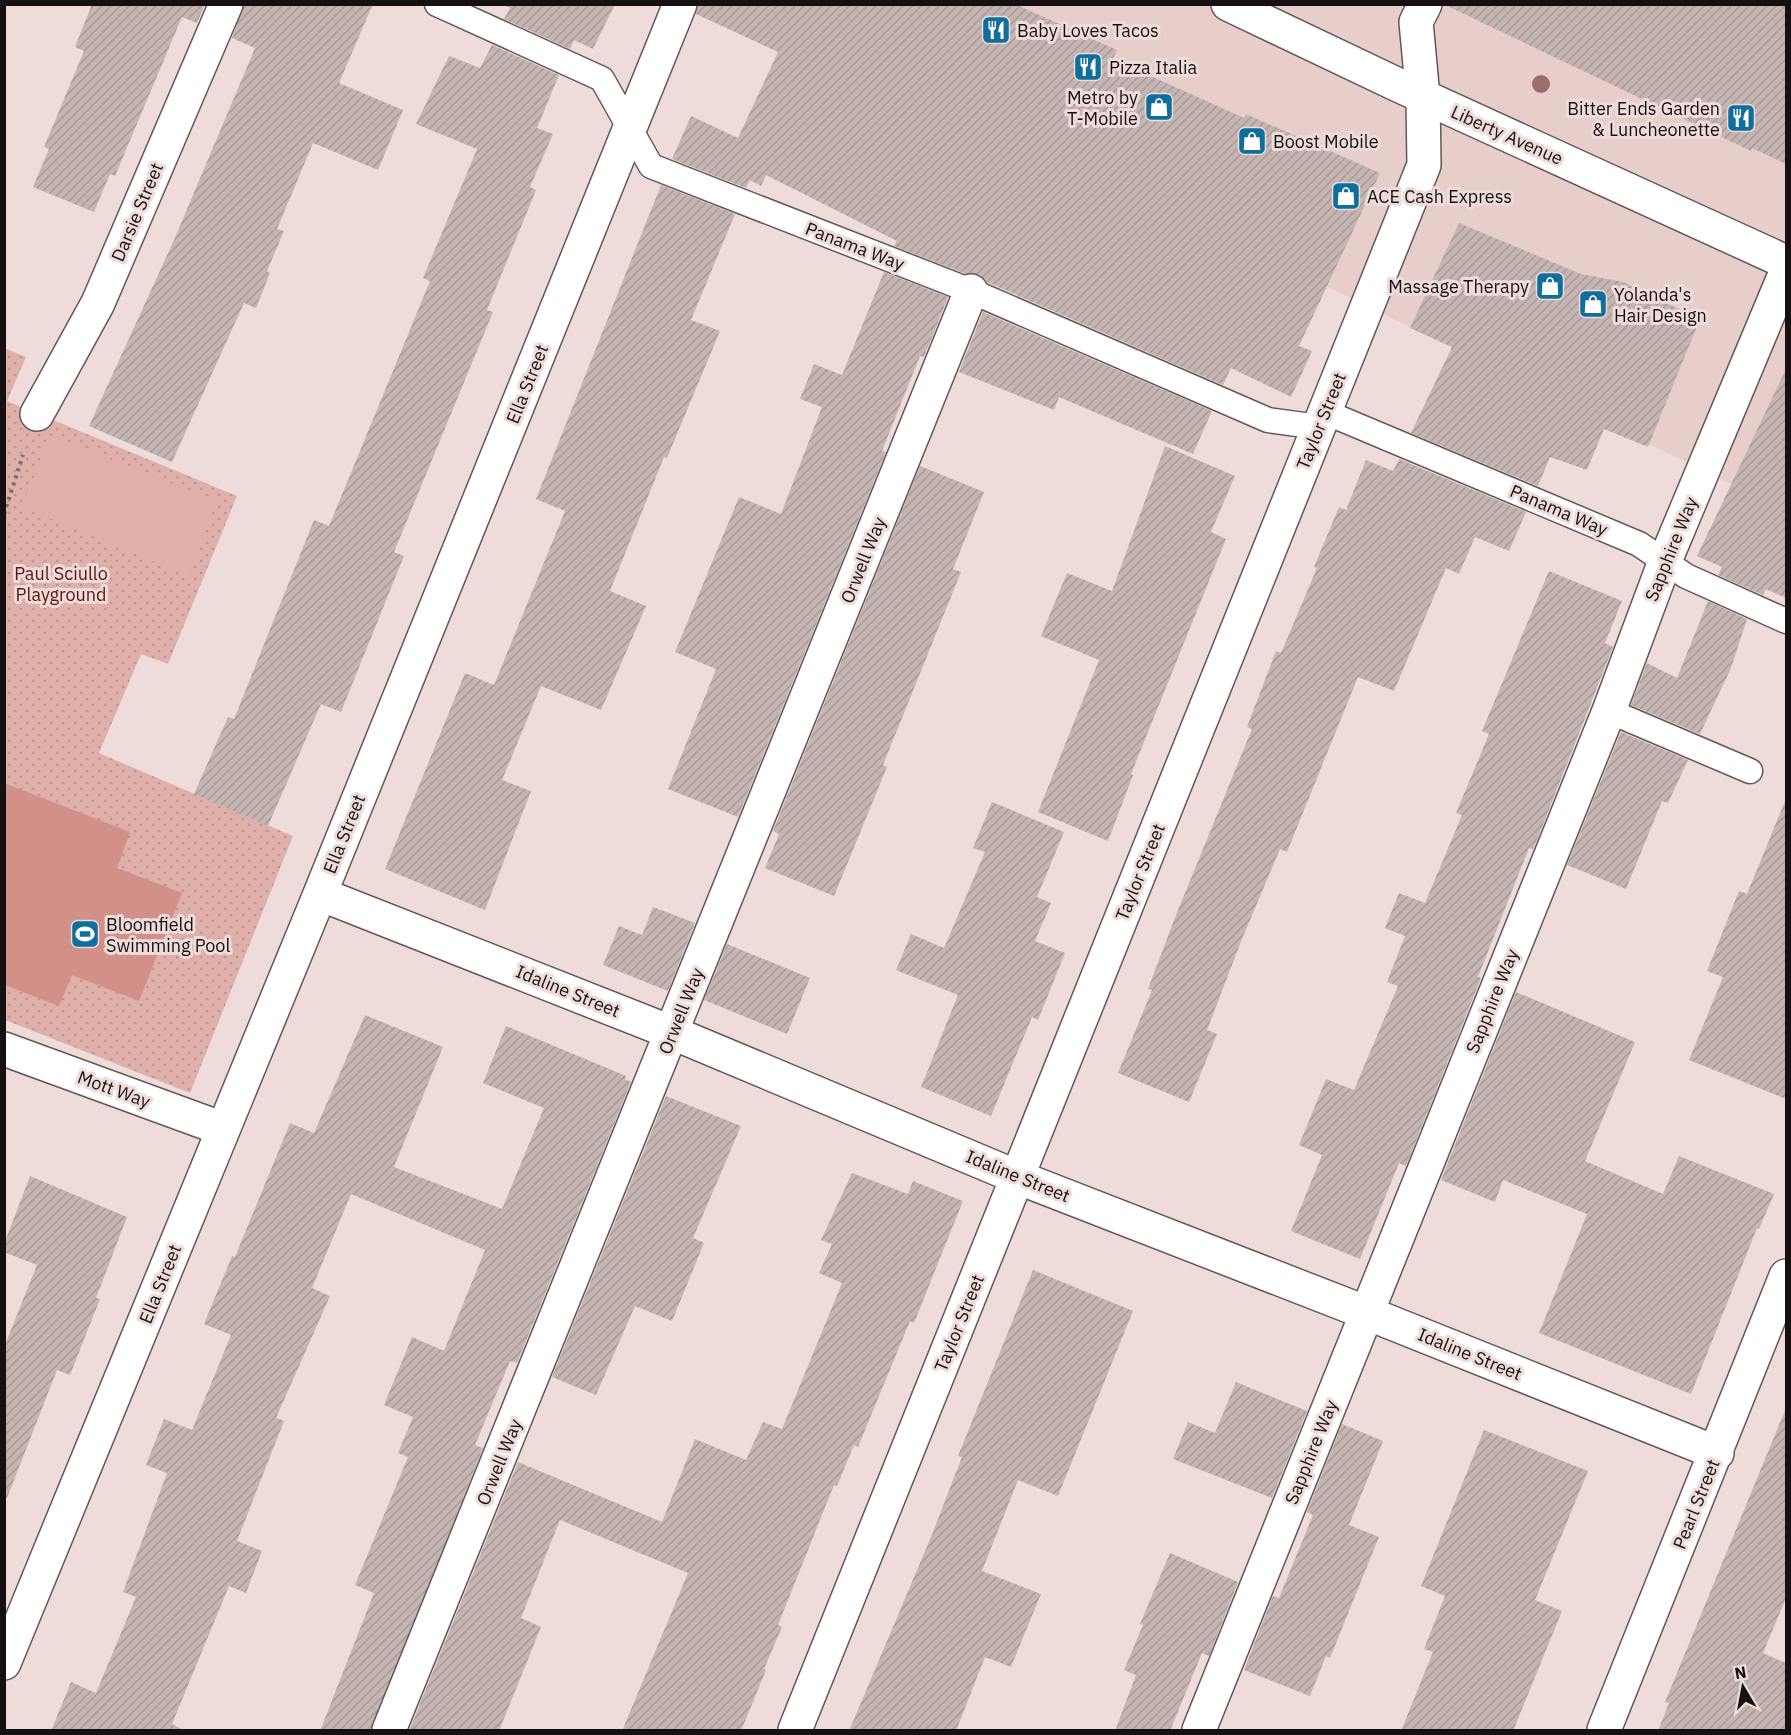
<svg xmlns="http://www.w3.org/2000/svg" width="1791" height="1735" viewBox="0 0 1791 1735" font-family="'IBM Plex Sans',sans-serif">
  <defs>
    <pattern id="park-dots" width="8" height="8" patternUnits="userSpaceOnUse" patternTransform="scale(1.5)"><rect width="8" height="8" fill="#deb0a9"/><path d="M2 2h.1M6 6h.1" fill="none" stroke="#be9690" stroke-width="1.8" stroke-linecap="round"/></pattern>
    <pattern id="building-hatch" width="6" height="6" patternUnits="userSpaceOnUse" patternTransform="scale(1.5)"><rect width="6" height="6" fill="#c5b5b2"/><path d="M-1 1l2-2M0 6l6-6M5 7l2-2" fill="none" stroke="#a89b98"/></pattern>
  </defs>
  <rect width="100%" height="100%" fill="#eedcda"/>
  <path fill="#e8cecb" d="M 1777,4 L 1786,9 L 1786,511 L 752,5 Z"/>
  <path fill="url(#park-dots)" d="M 4,348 L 26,357 L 7,401 L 237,496 L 168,664 L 141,654 L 99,753 L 293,836 L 190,1093 L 5,1020 Z"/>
  <path fill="#deb0a9" d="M 50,435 L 217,501 L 189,576 L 22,507 Z"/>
  <path fill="#d19189" d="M 4,783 L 130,832 L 117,868 L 182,893 L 139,1001 L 72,975 L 59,1006 L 5,985 Z"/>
  <path fill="url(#building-hatch)" d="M 92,4 L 205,4 L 197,23 L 182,17 L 115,176 L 110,174 L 94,212 L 33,187 L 49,149 L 44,147 L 84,51 L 75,47 Z
    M 244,4 L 373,4 L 339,83 L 403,110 L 378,170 L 313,143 L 277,229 L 284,231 L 267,271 L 270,273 L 256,308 L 244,303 L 172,462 L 89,426 L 174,240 L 255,48 L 232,38 Z
    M 502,4 L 615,4 L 593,49 L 574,40 L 570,49 L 504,19 L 510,8 Z
    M 698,4 L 1015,4 L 1117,50 L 1113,59 L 1244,118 L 1246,114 L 1380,173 L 1299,346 L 1312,351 L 1291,397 L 1231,368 L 1223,385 L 987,282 L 979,274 L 966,274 L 894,246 L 897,241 L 766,175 L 761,186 L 750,180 L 746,188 L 672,159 L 691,116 L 738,138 L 778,52 L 696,14 Z
    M 1443,4 L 1786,4 L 1786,164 L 1752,148 L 1751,151 Z
    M 492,45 L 559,75 L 537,128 L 553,134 L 530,187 L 536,190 L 487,310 L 493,312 L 394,552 L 404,556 L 341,712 L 321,704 L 268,826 L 194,794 L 228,717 L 234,719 L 314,520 L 329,526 L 430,281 L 423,278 L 477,149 L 416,124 L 449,56 L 480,68 Z
    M 661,185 L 735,214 L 691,320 L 720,331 L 667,458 L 664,457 L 610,591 L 646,606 L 601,710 L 541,686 L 502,780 L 531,791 L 485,910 L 385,869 L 465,673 L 494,685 L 565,511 L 536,499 Z
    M 1459,223 L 1581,274 L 1623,282 L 1700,319 L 1648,447 L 1604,429 L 1587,470 L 1550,457 L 1538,486 L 1411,433 L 1452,347 L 1410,328 Z
    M 884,272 L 948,297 L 924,357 L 920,356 L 882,451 L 886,452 L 738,817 L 668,789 L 716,669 L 675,652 L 739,497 L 781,514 L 822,407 L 800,399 L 814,364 L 842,375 Z
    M 983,312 L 1212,411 L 1193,454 L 1059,397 L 1054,410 L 959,372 Z
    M 1786,369 L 1786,598 L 1766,589 L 1763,595 L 1718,575 L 1722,567 L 1697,556 Z
    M 1165,446 L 1235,476 L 1211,532 L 1226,539 L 1131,774 L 1133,775 L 1108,841 L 1038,812 L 1099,660 L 1041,636 L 1067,573 L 1112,591 Z
    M 1399,459 L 1526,512 L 1509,551 L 1475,537 L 1459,574 L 1446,568 L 1394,691 L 1358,677 L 1287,852 L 1280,849 L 1242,939 L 1207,1030 L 1217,1034 L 1189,1102 L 1118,1073 L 1152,990 L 1148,989 L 1176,915 L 1252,729 L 1247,727 L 1276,651 L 1281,653 L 1317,568 L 1314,567 L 1339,507 L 1346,510 L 1366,460 L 1393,471 Z
    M 920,466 L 984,492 L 953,569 L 961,572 L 883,765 L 887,767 L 834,896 L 765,868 L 779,834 L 773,831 Z
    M 1549,571 L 1622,601 L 1605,643 L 1613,647 L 1533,850 L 1529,848 L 1478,977 L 1481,978 L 1406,1166 L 1399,1163 L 1360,1259 L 1291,1231 L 1322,1155 L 1299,1145 L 1326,1079 L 1354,1090 L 1398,986 L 1387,982 L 1405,936 L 1385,928 L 1399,893 L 1425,903 L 1462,815 L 1456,813 L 1489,734 L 1482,731 Z
    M 1708,601 L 1747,619 L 1731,668 L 1700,734 L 1631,705 L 1647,663 L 1677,678 Z
    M 1621,732 L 1688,760 L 1668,803 L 1662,801 L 1626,889 L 1567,865 Z
    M 1785,801 L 1786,801 L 1786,1099 L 1689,1060 L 1723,977 L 1707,971 L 1739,891 L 1747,894 Z
    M 992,802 L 1064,832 L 1037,897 L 1051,903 L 1035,941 L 1065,953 L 1038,1020 L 1032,1017 L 991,1116 L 921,1087 L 958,995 L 896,970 L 911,934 L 944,948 L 985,852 L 973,848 Z
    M 653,907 L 695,923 L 668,991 L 603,965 L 619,926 L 642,935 Z
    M 727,944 L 810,978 L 787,1034 L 704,1000 Z
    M 1516,992 L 1635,1042 L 1585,1161 L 1663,1194 L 1679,1156 L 1774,1194 L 1759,1229 L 1757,1228 L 1691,1394 L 1539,1333 L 1587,1214 L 1503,1180 L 1495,1202 L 1441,1180 Z
    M 365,1015 L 443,1047 L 394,1167 L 502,1209 L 544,1108 L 483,1083 L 506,1026 L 626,1076 L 625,1079 L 631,1082 L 517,1363 L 510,1361 L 475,1445 L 483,1448 L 371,1731 L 320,1731 L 374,1593 L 355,1585 L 408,1457 L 398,1453 L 413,1417 L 384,1405 L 412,1337 L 444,1351 L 485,1250 L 351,1194 L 312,1288 L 330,1296 L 276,1418 L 284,1421 L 237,1541 L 262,1551 L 246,1593 L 229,1586 L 172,1724 L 185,1731 L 51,1731 L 71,1682 L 96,1693 L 136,1597 L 123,1592 L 167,1473 L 146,1465 L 164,1419 L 192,1430 L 231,1335 L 204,1324 L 232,1256 L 235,1257 L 290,1123 L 314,1133 Z
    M 666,1096 L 741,1126 L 693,1238 L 704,1243 L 672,1321 L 635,1306 L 596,1395 L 552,1377 Z
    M 852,1173 L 908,1194 L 913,1181 L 963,1201 L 914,1323 L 910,1321 L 858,1447 L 854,1445 L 837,1486 L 834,1485 L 778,1625 L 782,1627 L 764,1669 L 766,1670 L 741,1731 L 622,1731 L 688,1573 L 560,1520 L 521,1618 L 541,1627 L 499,1731 L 409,1731 L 518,1462 L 662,1522 L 695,1439 L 746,1460 L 763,1422 L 782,1429 L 842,1283 L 819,1273 L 832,1244 L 821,1240 Z
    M 30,1176 L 127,1217 L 96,1298 L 100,1299 L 70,1375 L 57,1370 L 7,1498 L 4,1498 L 4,1347 L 37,1265 L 4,1252 L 4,1244 Z
    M 1033,1270 L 1133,1311 L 1058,1496 L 1018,1480 L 982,1571 L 1041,1594 L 1011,1667 L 985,1657 L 956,1731 L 849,1731 L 931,1537 L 962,1457 L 958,1456 Z
    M 1236,1382 L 1307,1411 L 1272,1498 L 1173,1459 L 1188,1422 L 1215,1433 Z
    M 1786,1408 L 1786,1598 L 1763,1653 L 1786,1663 L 1786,1731 L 1658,1731 L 1669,1703 L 1665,1702 Z
    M 1342,1424 L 1383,1441 L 1349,1525 L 1379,1537 L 1330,1658 L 1326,1656 L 1310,1696 L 1244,1670 L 1273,1596 L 1279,1598 L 1313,1515 L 1307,1512 Z
    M 1484,1430 L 1588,1471 L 1535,1600 L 1562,1611 L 1513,1731 L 1401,1731 L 1433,1652 L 1424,1649 L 1445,1596 L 1421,1586 Z
    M 1170,1553 L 1238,1582 L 1209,1656 L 1202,1653 L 1170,1731 L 1115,1731 L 1136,1675 L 1124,1670 L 1143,1625 L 1140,1624 Z"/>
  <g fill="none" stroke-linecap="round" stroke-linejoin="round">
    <g stroke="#665755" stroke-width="27">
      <path id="service" d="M 437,4 L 602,79 L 651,166 L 971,291 L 1268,420 L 1319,427
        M 1325,412 L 1639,544 L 1686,576 L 1786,621
        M 1609,711 L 1750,771"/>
    </g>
    <g stroke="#665755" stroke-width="36">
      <path id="minor" d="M 37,414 L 98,303 L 226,4
        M 320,894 L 673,1033 L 1017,1177 L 1367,1313 L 1717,1453
        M 4,1049 L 223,1129
        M 4,1663 L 320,894 L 680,4
        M 389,1730 L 971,291
        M 795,1730 L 1424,165 L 1423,97 L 1416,22 L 1425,4
        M 1199,1730 L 1609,711 L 1665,561 L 1786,272
        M 1604,1730 L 1786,1276"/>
    </g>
    <g stroke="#665755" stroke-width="36">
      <path id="primary" d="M 1228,4 L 1396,84 L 1786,262"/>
    </g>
    <path stroke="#786e6c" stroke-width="4" stroke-dasharray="3 4.5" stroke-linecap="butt" d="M 4,514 L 23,455"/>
    <use href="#service" stroke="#fff" stroke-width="24"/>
    <use href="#minor" stroke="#fff" stroke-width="33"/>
    <use href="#primary" stroke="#fff" stroke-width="33"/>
  </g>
  <circle fill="#9f6d6b" cx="1541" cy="84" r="9"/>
  <defs>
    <g id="restaurant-square" transform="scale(1.5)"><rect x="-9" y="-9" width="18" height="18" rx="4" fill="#0f6e9c" stroke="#eedcda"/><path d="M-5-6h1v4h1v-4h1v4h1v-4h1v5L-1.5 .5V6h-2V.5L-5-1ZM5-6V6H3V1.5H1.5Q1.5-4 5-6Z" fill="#fff"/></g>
    <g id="shop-square" transform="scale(1.5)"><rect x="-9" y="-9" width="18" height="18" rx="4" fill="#0f6e9c" stroke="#eedcda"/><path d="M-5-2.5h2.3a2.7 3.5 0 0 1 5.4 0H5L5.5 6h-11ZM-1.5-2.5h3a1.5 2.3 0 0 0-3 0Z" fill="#fff"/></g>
    <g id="stadium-square" transform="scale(1.5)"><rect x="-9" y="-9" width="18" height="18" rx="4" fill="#0f6e9c" stroke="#eedcda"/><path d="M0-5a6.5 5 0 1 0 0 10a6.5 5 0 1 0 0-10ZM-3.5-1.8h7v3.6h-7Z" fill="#fff"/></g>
  </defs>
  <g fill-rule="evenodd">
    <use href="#restaurant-square" x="996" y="30"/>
    <use href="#restaurant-square" x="1088" y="67"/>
    <use href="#shop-square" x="1159" y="107"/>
    <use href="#restaurant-square" x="1741" y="118"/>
    <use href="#shop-square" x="1252" y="141"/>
    <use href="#shop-square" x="1346" y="196"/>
    <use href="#shop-square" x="1550" y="286"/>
    <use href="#shop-square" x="1593" y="304"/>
    <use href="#stadium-square" x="85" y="934"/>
  </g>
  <g text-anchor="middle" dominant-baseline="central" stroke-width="6" stroke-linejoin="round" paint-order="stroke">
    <g font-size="18" fill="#161110" stroke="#eedcda" text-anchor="start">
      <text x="1017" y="30">Baby Loves Tacos</text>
      <text x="1109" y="67">Pizza Italia</text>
      <text x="1138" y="97" text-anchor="end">Metro by<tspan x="1138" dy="21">T-Mobile</tspan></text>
      <text x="1720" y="108" text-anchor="end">Bitter Ends Garden<tspan x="1720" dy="21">&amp; Luncheonette</tspan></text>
      <text x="1273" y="141">Boost Mobile</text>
      <text x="1367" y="196">ACE Cash Express</text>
      <text x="1529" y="286" text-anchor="end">Massage Therapy</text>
      <text x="1614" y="294">Yolanda's<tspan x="1614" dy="21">Hair Design</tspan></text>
      <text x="106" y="924">Bloomfield<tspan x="106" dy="21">Swimming Pool</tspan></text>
    </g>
    <g font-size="18" fill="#161110" stroke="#eedcda">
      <text transform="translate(1507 135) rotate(24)">Liberty Avenue</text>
      <text transform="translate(137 212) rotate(-67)">Darsie Street</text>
      <text transform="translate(855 246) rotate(21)">Panama Way</text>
      <text transform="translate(527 384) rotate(-68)">Ella Street</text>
      <text transform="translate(1321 421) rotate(-68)">Taylor Street</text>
      <text transform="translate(1559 510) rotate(23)">Panama Way</text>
      <text transform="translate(1671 549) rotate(-68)">Sapphire Way</text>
      <text transform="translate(863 560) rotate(-68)">Orwell Way</text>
      <text transform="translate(344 834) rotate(-68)">Ella Street</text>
      <text transform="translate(1140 872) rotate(-68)">Taylor Street</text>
      <text transform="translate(568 991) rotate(22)">Idaline Street</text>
      <text transform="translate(1492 1001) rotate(-68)">Sapphire Way</text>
      <text transform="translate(681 1011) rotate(-68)">Orwell Way</text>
      <text transform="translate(114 1089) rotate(20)">Mott Way</text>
      <text transform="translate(1018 1176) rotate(22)">Idaline Street</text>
      <text transform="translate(160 1284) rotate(-68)">Ella Street</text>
      <text transform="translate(959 1323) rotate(-68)">Taylor Street</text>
      <text transform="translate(1470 1354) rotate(22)">Idaline Street</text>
      <text transform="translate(1311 1452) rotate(-68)">Sapphire Way</text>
      <text transform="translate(499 1462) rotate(-68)">Orwell Way</text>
      <text transform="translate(1696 1504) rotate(-68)">Pearl Street</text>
    </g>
    <g font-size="18" fill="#5f1310" stroke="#eedcda">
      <text x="61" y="573">Paul Sciullo<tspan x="61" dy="21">Playground</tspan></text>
    </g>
  </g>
  <rect width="1791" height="1735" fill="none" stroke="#161110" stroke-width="12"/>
  <g transform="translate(1743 1687) rotate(350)" stroke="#eedcda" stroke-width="4.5" paint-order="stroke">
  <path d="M0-4.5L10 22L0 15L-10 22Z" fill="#161110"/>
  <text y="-9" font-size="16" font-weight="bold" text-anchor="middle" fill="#161110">N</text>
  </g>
</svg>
